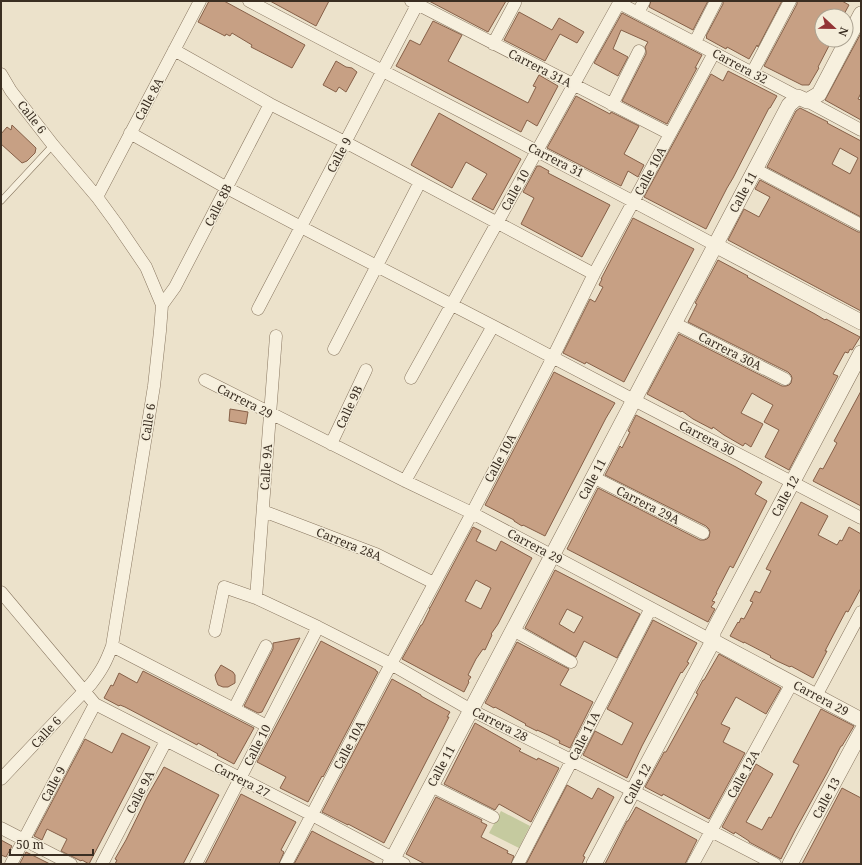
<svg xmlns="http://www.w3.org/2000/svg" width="862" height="865" viewBox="0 0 862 865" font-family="'Noto Serif',serif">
  <rect width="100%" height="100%" fill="#ece2cb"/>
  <path fill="#c5ca9f" d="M 501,811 L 530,826 L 519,848 L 489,833 Z"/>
  <path fill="#c7a084" stroke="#866048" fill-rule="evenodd" d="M 209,1 L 224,1 L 305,45 L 292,68 L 251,47 L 252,45 L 232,33 L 230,36 L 226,34 L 225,36 L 198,22 Z
    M 270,1 L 329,1 L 316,26 Z
    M 429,1 L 506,1 L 488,32 Z
    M 651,1 L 708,1 L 693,30 L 649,7 Z
    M 723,1 L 782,1 L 758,47 L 757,45 L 749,59 L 727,47 L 726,49 L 706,38 L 707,37 L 706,36 L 723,4 Z
    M 797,1 L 842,1 L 849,5 L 843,16 L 822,16 L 822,40 L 832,40 L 818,67 L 819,68 L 809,85 L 802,85 L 764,66 L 797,4 Z
    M 519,12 L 552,30 L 559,18 L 584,32 L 577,43 L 560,34 L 545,61 L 504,40 Z
    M 622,13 L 702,55 L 695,68 L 697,68 L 667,124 L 622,101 L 646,54 L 646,51 L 645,47 L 648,42 L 621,30 L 613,49 L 628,57 L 618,76 L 594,63 Z
    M 433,21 L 462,35 L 448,61 L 528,103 L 536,87 L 533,86 L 539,75 L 558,86 L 537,126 L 527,120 L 521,132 L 396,66 L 410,40 L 420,45 Z
    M 861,33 L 861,93 L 858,99 L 861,100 L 861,120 L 825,100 Z
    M 336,61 L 346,67 L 352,68 L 357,72 L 346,92 L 339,87 L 336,92 L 323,85 Z
    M 728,71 L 777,96 L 770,108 L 769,108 L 733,178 L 727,188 L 706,229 L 644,197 L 711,74 L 723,81 Z
    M 576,96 L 610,114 L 611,112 L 639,126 L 624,154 L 644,165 L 638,177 L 628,171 L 621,186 L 547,148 Z
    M 800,108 L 828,122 L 827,123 L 861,141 L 861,217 L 767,167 L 796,111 ZM 840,148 L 858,158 L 850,174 L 832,164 Z
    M 439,113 L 521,159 L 493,210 L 472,199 L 487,174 L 466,162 L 452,188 L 411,165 Z
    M 12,125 L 36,148 L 35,153 L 27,161 L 22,163 L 1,144 L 1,134 L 7,127 L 11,130 Z
    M 537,166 L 540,166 L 549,171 L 548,173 L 610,205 L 582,257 L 521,224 L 534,198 L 523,192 Z
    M 760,180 L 858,232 L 861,232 L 861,311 L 728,240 L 744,209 L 759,217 L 770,197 L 755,189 Z
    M 633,218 L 694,249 L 624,382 L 586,362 L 585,364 L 563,353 L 590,299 L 595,302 L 603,287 L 599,285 L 602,279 L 601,279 Z
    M 718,260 L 748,276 L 747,277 L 815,314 L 825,320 L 826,319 L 860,337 L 852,350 L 850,349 L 848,353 L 845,352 L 833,374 L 838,376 L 789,470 L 765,457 L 779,430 L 764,422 L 773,405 L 762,399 L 752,393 L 741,413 L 763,424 L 751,447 L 745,443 L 743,446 L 724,435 L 713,427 L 712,429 L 693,419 L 682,411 L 681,412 L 647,394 L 679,334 L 782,386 L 786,386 L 789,385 L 791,383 L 792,378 L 791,375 L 788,372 L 688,322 L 697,304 L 695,303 Z
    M 554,372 L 615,403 L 606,418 L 545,536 L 523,525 L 522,526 L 514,521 L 514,520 L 485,505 Z
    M 861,391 L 861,506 L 813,481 L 820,468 L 823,469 L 837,443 L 834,441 Z
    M 230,409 L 248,412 L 246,424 L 229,421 Z
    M 636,415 L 736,467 L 762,482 L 755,494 L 767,501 L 733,568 L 730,566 L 716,593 L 717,593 L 712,601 L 715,602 L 711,607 L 715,609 L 708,622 L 567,549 L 598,488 L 700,540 L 704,540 L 707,539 L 709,537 L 710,532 L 709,529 L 706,526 L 605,475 L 620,446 L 622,448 L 630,432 L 628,431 Z
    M 801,502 L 828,516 L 818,535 L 837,545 L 840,540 L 842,541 L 849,527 L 861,534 L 861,588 L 848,612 L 846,611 L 837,628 L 825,651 L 827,651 L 813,678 L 791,666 L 790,667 L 777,661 L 770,657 L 771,656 L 744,642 L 744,643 L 730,636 L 738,622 L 739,623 L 741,618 L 744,619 L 753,602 L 750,601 L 755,591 L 760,593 L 771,571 L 766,569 Z
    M 473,527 L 481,531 L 476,541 L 496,551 L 501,541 L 532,558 L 498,624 L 491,634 L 492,635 L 485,650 L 483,649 L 476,659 L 468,675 L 471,677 L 468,681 L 469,682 L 464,692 L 402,659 L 421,625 L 422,625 L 430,609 L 429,608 L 430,608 ZM 476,580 L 491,588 L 481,609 L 465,601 Z
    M 555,570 L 640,614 L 617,658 L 584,641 L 576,657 L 525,628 ZM 567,609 L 583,617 L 574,633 L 559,624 Z
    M 653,620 L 697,643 L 687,662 L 689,663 L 682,673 L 681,672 L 673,687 L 642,746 L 627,778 L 583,755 L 595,731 L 622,745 L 633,723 L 607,709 Z
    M 300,638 L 262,712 L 258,713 L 244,706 L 273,649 L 273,643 Z
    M 321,641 L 376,670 L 376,671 L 378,672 L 323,777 L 322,776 L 308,802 L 280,788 L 286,777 L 257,762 Z
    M 517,642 L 569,669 L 560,685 L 593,702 L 570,748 L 559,743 L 560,741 L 548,735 L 537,730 L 537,731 L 525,725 L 526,724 L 515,718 L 495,707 L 494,708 L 485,703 Z
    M 719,654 L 781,688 L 766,714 L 736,697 L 721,724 L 730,728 L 723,742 L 745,753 L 709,819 L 663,794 L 662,796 L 645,787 L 662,756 L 664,752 L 666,752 L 698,694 L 696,693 L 703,680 L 704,680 Z
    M 221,665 L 233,672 L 235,675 L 235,683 L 228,687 L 223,687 L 218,685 L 216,680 L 215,675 Z
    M 143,671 L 254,728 L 234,764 L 217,755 L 218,754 L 198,743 L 197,745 L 125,707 L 120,705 L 119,706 L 104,698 L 111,685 L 113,686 L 119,673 L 137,683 Z
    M 392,679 L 421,695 L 421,696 L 450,712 L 447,717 L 449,717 L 443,729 L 384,843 L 348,824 L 348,825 L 322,812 Z
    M 821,709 L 854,726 L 842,746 L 841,746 L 827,773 L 795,831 L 781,859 L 749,842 L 749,841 L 735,832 L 734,834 L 722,827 L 756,764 L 773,774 L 746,822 L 762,830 L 769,817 L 771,818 L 799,765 L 793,762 Z
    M 475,723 L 521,749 L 519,751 L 537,760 L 538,758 L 559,768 L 531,822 L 499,804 L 495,810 L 444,784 Z
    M 122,733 L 150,747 L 89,864 L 82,860 L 81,861 L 61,851 L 67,839 L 47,829 L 42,840 L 34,836 L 85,739 L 112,753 Z
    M 164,767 L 219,795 L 183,864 L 115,864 L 117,860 L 115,859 L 126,840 L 148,795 Z
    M 567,785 L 592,799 L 598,788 L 614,797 L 583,856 L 585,857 L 582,864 L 526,864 Z
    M 842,788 L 861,798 L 861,864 L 802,864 Z
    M 241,794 L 296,822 L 281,850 L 284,852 L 279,864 L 205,864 Z
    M 436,797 L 482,820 L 481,822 L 487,825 L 481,837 L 508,851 L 507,853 L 514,856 L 511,864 L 425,864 L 406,854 Z
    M 636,807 L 697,840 L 685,864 L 605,864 L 627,821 L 628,821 Z
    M 312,831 L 329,840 L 376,864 L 294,864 Z
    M 1,840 L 12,846 L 6,857 L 1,855 Z
    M 26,852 L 50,864 L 23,864 L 20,863 Z"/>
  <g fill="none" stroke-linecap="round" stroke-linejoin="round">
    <g stroke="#887660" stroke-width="7">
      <path id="service" d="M 1,201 L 53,145"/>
    </g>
    <g stroke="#887660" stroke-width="13">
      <path id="minor" d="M 249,1 C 404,83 561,162 715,245
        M 411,1 L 670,134
        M 638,13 L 644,1
        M 695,42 L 716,1
        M 493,44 L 515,3
        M 174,50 L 270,104 L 345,142 L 594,274
        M 752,73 L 790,1
        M 1,74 L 11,91 L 53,145 L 97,197 L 116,223 L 146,267 L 162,305 L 160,331 L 154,386 L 112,646 C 106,662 102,670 91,684 L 1,779
        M 807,101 L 861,130
        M 612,105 L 639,51
        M 130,133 L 227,188 L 301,227 L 493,326 L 634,400 L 861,518
        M 755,169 L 861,225
        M 97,197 L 200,1
        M 162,305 L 175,287 L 270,104
        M 258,309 L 419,1
        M 674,323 L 785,379
        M 334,349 L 420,182
        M 411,378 L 619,3 L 798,97
        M 205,380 L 405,481 L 472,513 L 713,641
        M 331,444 L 366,370
        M 593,477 L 703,533
        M 405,481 L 493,326
        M 263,511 L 376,554 L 434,583
        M 1,592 L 95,704 L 312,815 L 404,864
        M 256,598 L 276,336
        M 513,630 L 571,662
        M 215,631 L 224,587 L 256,598 L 318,627 L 391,664 L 471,710 L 633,791 L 775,864
        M 112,646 L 267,726
        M 816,696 L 861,612
        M 234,709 L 266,646
        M 431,786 L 493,817
        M 1,828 L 71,864
        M 11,864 L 95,704
        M 102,864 L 166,741
        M 196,864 L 318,627
        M 286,864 L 391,664 L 472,513 L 553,357 L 594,274 L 714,53
        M 518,864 L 651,608
        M 693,864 L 792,683"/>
    </g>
    <g stroke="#887660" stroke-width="16">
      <path id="tertiary" d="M 715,245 L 861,322
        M 713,641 L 861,720
        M 390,864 L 789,105 L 798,97 L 807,101 L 819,94 L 861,14
        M 594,864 L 713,641 L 713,632 L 861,353
        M 790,864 L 861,732"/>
    </g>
    <use href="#service" stroke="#f7f0de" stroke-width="6"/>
    <use href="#minor" stroke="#f7f0de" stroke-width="12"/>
    <use href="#tertiary" stroke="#f7f0de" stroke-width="15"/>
  </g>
  <g text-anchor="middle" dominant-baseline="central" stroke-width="3" stroke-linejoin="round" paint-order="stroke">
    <g font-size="12" fill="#3a2e22" stroke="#f4edda">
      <text transform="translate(740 66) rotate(28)">Carrera 32</text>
      <text transform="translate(540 68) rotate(27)">Carrera 31A</text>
      <text transform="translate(149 99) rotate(-62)">Calle 8A</text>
      <text transform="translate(32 117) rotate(52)">Calle 6</text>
      <text transform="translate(339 155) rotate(-62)">Calle 9</text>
      <text transform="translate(556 160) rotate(27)">Carrera 31</text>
      <text transform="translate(650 171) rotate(-62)">Calle 10A</text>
      <text transform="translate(515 190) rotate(-61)">Calle 10</text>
      <text transform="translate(743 192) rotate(-62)">Calle 11</text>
      <text transform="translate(218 205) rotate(-63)">Calle 8B</text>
      <text transform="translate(730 351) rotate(27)">Carrera 30A</text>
      <text transform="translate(245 401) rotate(27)">Carrera 29</text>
      <text transform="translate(349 407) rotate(-65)">Calle 9B</text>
      <text transform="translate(148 422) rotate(-81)">Calle 6</text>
      <text transform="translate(707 438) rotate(27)">Carrera 30</text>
      <text transform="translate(500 458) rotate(-62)">Calle 10A</text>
      <text transform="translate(266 467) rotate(-86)">Calle 9A</text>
      <text transform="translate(592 479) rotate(-62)">Calle 11</text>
      <text transform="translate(785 496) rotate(-62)">Calle 12</text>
      <text transform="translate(648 505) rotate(27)">Carrera 29A</text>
      <text transform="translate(349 544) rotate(22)">Carrera 28A</text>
      <text transform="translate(535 546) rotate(28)">Carrera 29</text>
      <text transform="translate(821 698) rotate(28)">Carrera 29</text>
      <text transform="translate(500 724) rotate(27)">Carrera 28</text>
      <text transform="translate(46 732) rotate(-47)">Calle 6</text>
      <text transform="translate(584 736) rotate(-63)">Calle 11A</text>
      <text transform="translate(257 745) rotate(-63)">Calle 10</text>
      <text transform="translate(349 745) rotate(-62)">Calle 10A</text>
      <text transform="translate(441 766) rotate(-62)">Calle 11</text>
      <text transform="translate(743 774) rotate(-61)">Calle 12A</text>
      <text transform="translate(242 780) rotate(27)">Carrera 27</text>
      <text transform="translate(53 784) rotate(-62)">Calle 9</text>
      <text transform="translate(637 784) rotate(-62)">Calle 12</text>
      <text transform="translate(140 792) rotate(-63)">Calle 9A</text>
      <text transform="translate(826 798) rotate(-62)">Calle 13</text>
    </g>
  </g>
  <rect width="862" height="865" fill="none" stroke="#3a2e22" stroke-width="4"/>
  <g transform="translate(834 28) rotate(112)"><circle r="19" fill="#f4edda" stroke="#aaa190"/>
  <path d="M0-3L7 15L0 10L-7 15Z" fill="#933435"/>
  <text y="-6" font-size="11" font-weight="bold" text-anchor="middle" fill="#3a2e22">N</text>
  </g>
  <path d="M10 849v6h83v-6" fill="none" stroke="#3a2e22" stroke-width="2"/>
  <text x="16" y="849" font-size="12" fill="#3a2e22" stroke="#f4edda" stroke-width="3" paint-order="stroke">50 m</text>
</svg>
